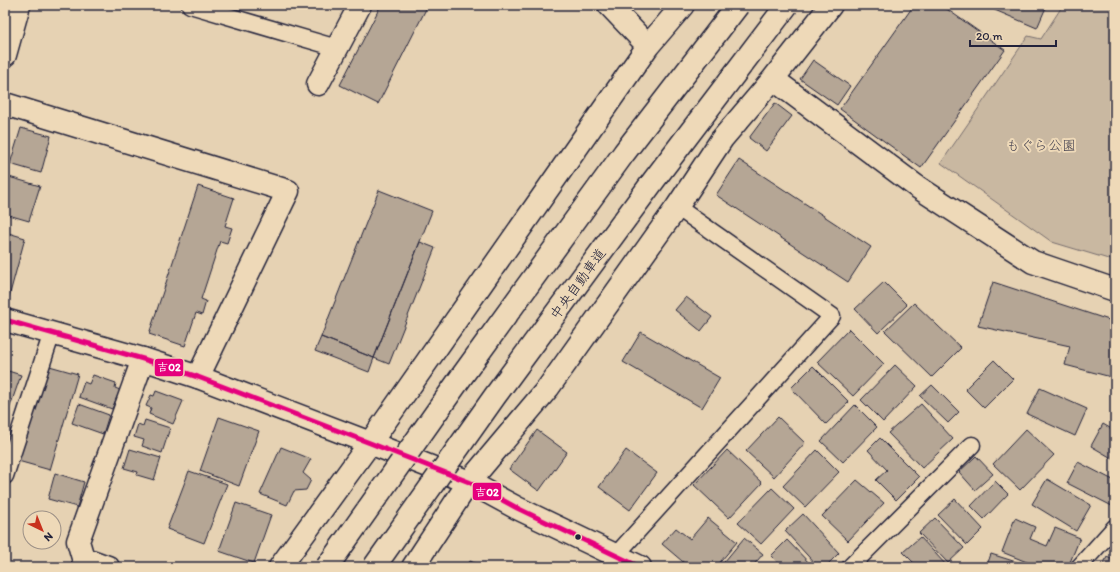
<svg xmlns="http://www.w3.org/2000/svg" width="1120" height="572" viewBox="0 0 1120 572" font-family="Itim,'Klee One',sans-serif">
  <rect width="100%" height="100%" fill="#e6d2b3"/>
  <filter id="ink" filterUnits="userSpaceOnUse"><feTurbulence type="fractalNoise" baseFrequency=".025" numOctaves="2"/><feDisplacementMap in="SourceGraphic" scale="8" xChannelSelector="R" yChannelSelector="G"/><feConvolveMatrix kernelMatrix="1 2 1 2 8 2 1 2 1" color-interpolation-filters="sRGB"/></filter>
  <g filter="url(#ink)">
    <path fill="#c9b8a1" stroke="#766d6e" d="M 1063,5 L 1115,5 L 1115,261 L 1052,242 L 941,163 L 1028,36 L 1041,39 Z"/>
    <path fill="#b5a695" stroke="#22223b" d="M 381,5 L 428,5 L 378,104 L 340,85 Z
      M 914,5 L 941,5 L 1005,50 L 921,168 L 840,109 Z
      M 983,5 L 1047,5 L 1037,28 Z
      M 813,60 L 850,86 L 837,105 L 800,79 Z
      M 775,103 L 792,116 L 766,151 L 749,138 Z
      M 21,128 L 51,136 L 41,173 L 10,164 Z
      M 739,160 L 871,247 L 848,282 L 716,195 Z
      M 9,177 L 40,186 L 29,221 L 5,214 L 5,190 Z
      M 198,186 L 234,198 L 225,226 L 232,228 L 227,243 L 220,241 L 201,299 L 206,301 L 202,315 L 196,313 L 185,346 L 149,334 Z
      M 379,190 L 432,211 L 374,358 L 321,337 Z
      M 5,232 L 25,238 L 9,297 L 5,296 Z
      M 420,242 L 435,248 L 389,364 L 374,358 Z
      M 884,282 L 907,305 L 878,333 L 855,309 Z
      M 993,282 L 1115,322 L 1115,378 L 1065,365 L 1070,346 L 978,326 Z
      M 686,297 L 712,317 L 701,331 L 675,310 Z
      M 914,303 L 961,348 L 932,377 L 885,331 Z
      M 849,329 L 884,364 L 853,396 L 817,362 Z
      M 641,332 L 720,378 L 702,408 L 623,362 Z
      M 321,337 L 374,358 L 369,372 L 315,351 Z
      M 994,360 L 1013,379 L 984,408 L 965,389 Z
      M 46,365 L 78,374 L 50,470 L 18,461 Z
      M 895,365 L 917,386 L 883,422 L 861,400 Z
      M 813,366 L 849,402 L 826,424 L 791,388 Z
      M 5,370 L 21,375 L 5,421 Z
      M 93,375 L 116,383 L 115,388 L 120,390 L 112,409 L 79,397 L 84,382 L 89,384 Z
      M 932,385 L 959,412 L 948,423 L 920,396 Z
      M 1040,388 L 1087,409 L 1075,436 L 1027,414 Z
      M 156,391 L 183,401 L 173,424 L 149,414 L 151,408 L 146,406 L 151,395 L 154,396 Z
      M 79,404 L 109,415 L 103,434 L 72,423 Z
      M 921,404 L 953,439 L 922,468 L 888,433 Z
      M 855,405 L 877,427 L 843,462 L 821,441 Z
      M 219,417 L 259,431 L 239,486 L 200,471 Z
      M 778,417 L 805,443 L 774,477 L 746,451 Z
      M 145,420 L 170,428 L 162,453 L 142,446 L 144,440 L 134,437 L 138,424 L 143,426 Z
      M 1103,424 L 1115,431 L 1115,460 L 1091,446 Z
      M 1026,429 L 1054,455 L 1020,490 L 993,464 Z
      M 537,430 L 567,452 L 539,491 L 509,469 Z
      M 880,438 L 919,477 L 896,500 L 876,480 L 887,470 L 868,450 Z
      M 281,447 L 311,459 L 303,473 L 311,480 L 306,490 L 294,491 L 287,505 L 260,494 Z
      M 130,449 L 161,458 L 154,480 L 137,475 L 138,472 L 124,468 Z
      M 626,450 L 657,473 L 630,510 L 599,487 Z
      M 727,450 L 762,483 L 729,518 L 694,485 Z
      M 817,450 L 839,472 L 805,507 L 783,486 Z
      M 976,456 L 993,474 L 975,490 L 959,472 Z
      M 1078,462 L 1115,481 L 1115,500 L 1112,506 L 1067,483 Z
      M 189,471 L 227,484 L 204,543 L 167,529 Z
      M 55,473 L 84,482 L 77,507 L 48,499 Z
      M 1047,479 L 1091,505 L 1076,531 L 1032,504 Z
      M 857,480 L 884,503 L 848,541 L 822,516 Z
      M 995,481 L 1008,494 L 984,519 L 971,506 Z
      M 772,488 L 794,509 L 761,544 L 738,523 Z
      M 955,499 L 983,529 L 967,545 L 938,515 Z
      M 236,503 L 271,515 L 254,563 L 219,551 Z
      M 803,514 L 839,553 L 825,567 L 818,567 L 785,531 Z
      M 708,518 L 737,542 L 716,567 L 689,567 L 662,544 L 676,528 L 690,539 Z
      M 935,518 L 964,548 L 948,563 L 919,533 Z
      M 1015,518 L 1035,527 L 1030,539 L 1047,546 L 1055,528 L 1080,538 L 1068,567 L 1039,567 L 1002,552 Z
      M 920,537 L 948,567 L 918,567 L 903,552 Z
      M 744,538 L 763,554 L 752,567 L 720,567 Z
      M 787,540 L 813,567 L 782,567 L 771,556 Z
      M 991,554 L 1032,567 L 979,567 L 980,563 L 987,565 Z
      M 1107,557 L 1115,561 L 1115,567 L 1102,567 Z
      M 470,561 L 484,567 L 467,567 Z"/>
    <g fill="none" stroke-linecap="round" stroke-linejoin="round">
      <g stroke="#22223b" stroke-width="19">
        <path id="service" d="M 190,5 L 337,48
          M 5,476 L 45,354 L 52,333
          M 616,555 L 832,316 L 677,207
          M 850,567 L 972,445
          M 1079,567 L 1115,527"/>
      </g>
      <g stroke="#22223b" stroke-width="25">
        <path id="minor" d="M 609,5 L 648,46
          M 5,55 L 19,5
          M 773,79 L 916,186 L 1033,262 L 1115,290
          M 318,84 L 360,5
          M 5,104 L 288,191 L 198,377
          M 108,567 L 83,558 L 78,541 L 143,359
          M 280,567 L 370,443 L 648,46 L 683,5
          M 413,567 L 469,482 L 548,388 L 677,207 L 722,139 L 773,79 L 831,5"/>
      </g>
      <g stroke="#22223b" stroke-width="25">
        <path id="tertiary" d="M 5,320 L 143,359 L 198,377 L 370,443 L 469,482 L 517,508 L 640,567"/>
      </g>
      <use href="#service" stroke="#eed9b8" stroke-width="16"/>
      <use href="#minor" stroke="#eed9b8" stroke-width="22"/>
      <use href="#tertiary" stroke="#eed9b8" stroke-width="22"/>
      <g stroke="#22223b" stroke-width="25" stroke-linecap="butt">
        <path id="motorway-bridge" d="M 327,567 L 462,376 L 624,153 L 738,5
          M 374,567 L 495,396 L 654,180 L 787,5"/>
      </g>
      <use href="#motorway-bridge" stroke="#eed9b8" stroke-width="22"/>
      <g stroke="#eed9b8" stroke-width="8">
        <path id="bus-1" d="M 5,320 L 143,359 L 198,377 L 370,443 L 469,482 L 517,508 L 640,567"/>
      </g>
      <use href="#bus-1" stroke="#e5007d" stroke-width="5"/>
    </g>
  </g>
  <circle fill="#22223b" stroke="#eed9b8" stroke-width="1.5" cx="578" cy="537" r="3.5"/>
  <g text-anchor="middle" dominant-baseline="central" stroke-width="4" stroke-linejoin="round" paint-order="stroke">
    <g font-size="14" fill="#43404f" stroke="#eed9b8">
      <text x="1041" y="145">もぐら公園</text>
    </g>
    <g font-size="14" fill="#22223b" stroke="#eed9b8">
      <text transform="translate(578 284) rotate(-54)">中央自動車道</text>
    </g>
  </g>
  <g stroke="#eed9b8" stroke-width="1.5">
    <rect x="154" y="358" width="30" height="19" rx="4" fill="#e5007d"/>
    <rect x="472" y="482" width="30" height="19" rx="4" fill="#e5007d"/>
  </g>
  <g font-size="11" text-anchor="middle" font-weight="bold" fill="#fff">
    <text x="169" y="371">吉02</text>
    <text x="487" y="496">吉02</text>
  </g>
  <rect width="1120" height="572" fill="none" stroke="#eed9b8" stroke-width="20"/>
  <rect x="10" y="10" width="1100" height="552" fill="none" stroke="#22223b" stroke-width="1.5" filter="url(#ink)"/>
  <g transform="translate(42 530) rotate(137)"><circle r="19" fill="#eed9b8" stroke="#9c9086"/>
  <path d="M0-3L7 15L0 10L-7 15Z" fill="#c8321e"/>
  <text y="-6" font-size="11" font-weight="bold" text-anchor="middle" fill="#22223b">N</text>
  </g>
  <path d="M970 40v6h86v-6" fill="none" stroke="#22223b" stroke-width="2"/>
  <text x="976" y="40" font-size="12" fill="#22223b" stroke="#eed9b8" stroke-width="3" paint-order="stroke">20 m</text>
</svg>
